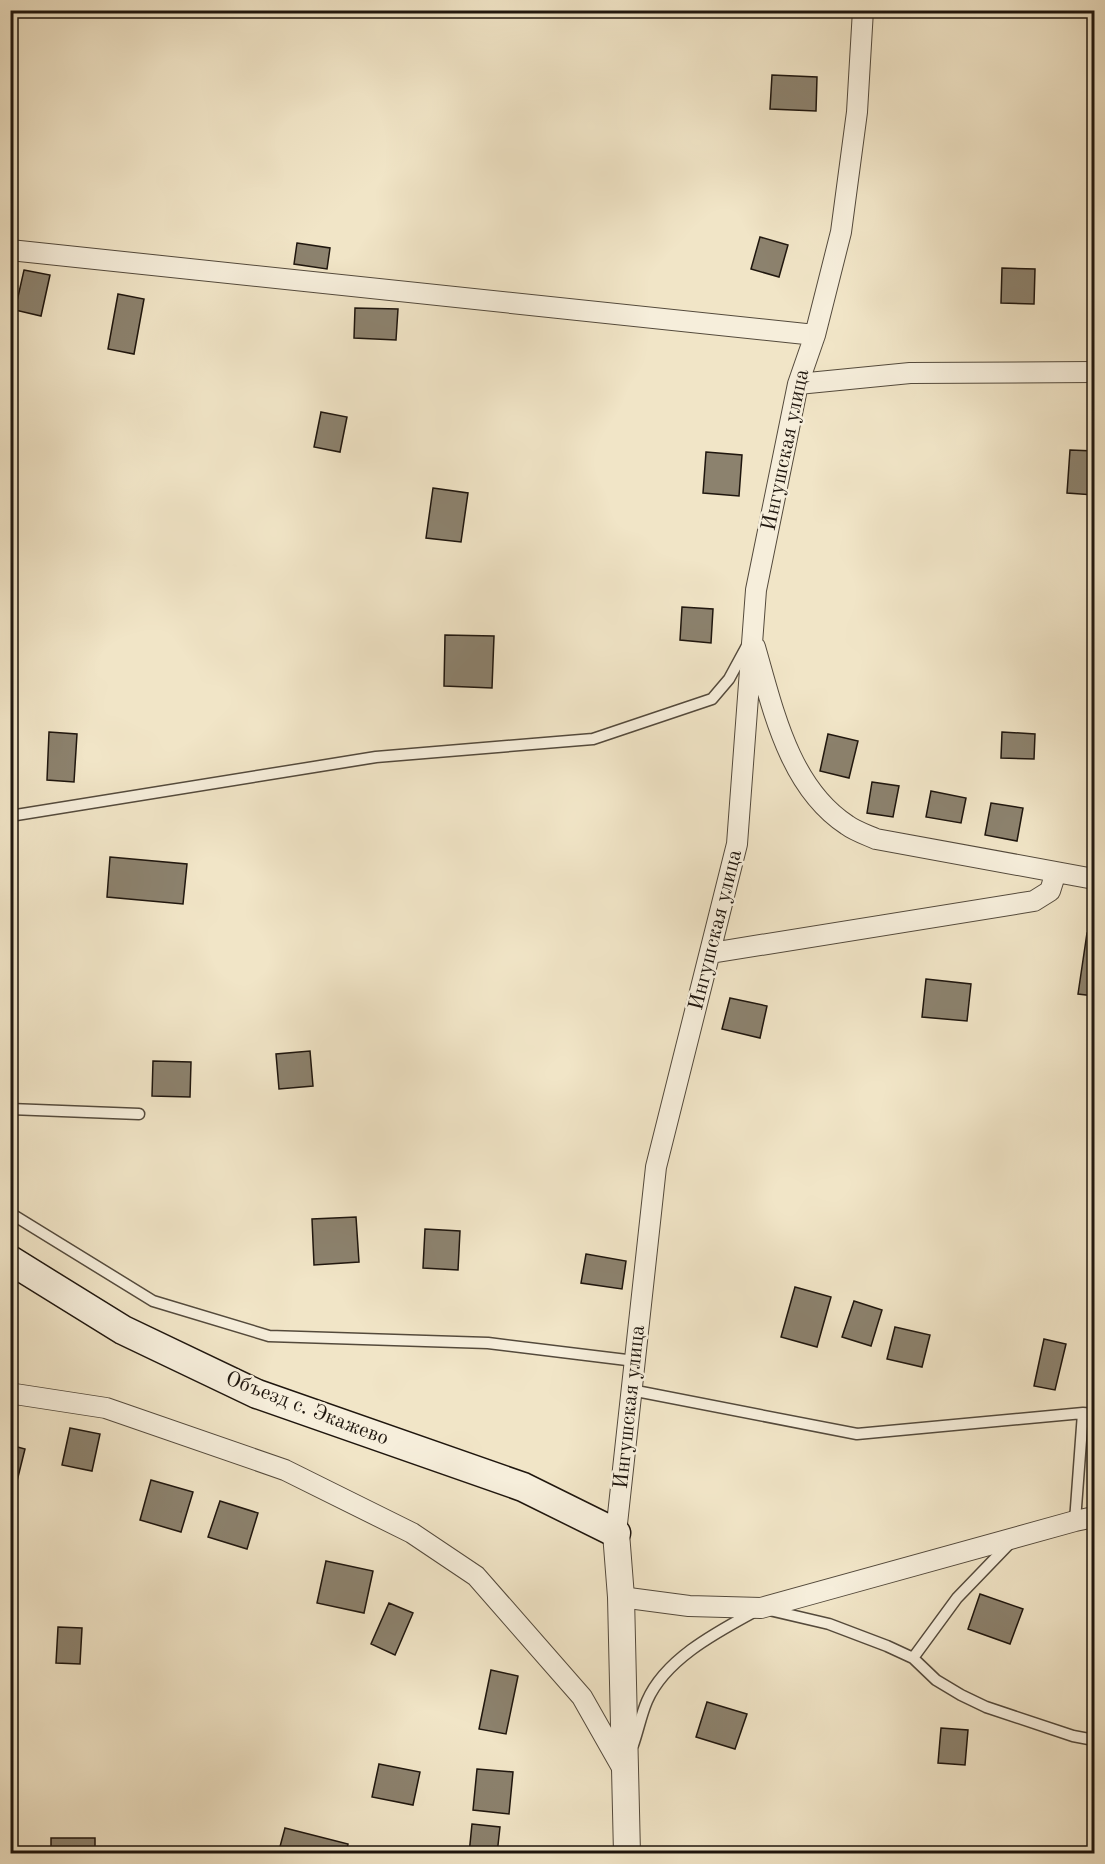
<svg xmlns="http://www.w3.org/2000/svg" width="1105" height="1864" viewBox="0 0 1105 1864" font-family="'Old Standard TT',serif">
  <rect width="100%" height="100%" fill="#f1e5c7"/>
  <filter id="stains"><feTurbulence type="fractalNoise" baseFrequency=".00333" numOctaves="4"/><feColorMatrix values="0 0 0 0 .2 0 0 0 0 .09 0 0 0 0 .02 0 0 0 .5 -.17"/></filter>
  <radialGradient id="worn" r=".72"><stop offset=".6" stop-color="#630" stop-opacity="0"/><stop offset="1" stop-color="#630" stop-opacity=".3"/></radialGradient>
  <path fill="#8c826e" stroke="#1f160e" stroke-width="1.5" d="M 772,75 L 817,77 L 816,111 L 770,109 Z
    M 760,237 L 788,245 L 779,277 L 751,269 Z
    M 297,243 L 330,248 L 327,269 L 294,264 Z
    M 1002,268 L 1035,269 L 1034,304 L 1001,303 Z
    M 24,270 L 50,275 L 41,316 L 15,310 Z
    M 118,294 L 144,299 L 134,354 L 108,349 Z
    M 355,308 L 398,309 L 396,340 L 354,338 Z
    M 321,412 L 347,417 L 340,452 L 314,447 Z
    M 1070,450 L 1094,451 L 1094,495 L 1067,493 Z
    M 706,452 L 742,455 L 739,496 L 703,493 Z
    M 433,488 L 468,493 L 461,542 L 426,538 Z
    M 682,607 L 713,609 L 711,643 L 680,640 Z
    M 445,635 L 494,636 L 492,688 L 444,686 Z
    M 49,732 L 77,734 L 74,782 L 47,780 Z
    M 1002,732 L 1035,734 L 1034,759 L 1001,758 Z
    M 828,734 L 858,741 L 849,778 L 820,771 Z
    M 872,782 L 899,786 L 893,817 L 867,813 Z
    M 931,791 L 966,798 L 961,823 L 926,817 Z
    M 991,803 L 1023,808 L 1017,841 L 985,835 Z
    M 110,857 L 187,864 L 183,904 L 107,897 Z
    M 1087,933 L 1094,934 L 1094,996 L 1078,994 Z
    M 926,979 L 971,984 L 967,1021 L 922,1017 Z
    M 730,998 L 767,1006 L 760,1038 L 722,1029 Z
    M 310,1051 L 313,1086 L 279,1089 L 276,1054 Z
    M 153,1061 L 191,1062 L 190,1097 L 152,1096 Z
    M 356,1217 L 359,1262 L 314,1265 L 312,1219 Z
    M 425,1229 L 460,1231 L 458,1270 L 423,1268 Z
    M 586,1254 L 626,1261 L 622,1289 L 581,1283 Z
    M 795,1287 L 831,1297 L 817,1347 L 781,1337 Z
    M 854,1301 L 882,1310 L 871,1346 L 842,1337 Z
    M 895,1327 L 930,1335 L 922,1367 L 887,1359 Z
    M 1044,1339 L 1066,1344 L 1055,1390 L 1034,1386 Z
    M 70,1428 L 100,1434 L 92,1471 L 62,1465 Z
    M 10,1445 L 25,1449 L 15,1489 L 10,1488 Z
    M 151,1480 L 193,1492 L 181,1532 L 140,1520 Z
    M 220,1501 L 258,1513 L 247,1549 L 208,1537 Z
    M 326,1561 L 373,1571 L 364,1613 L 317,1603 Z
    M 980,1594 L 1023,1609 L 1010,1644 L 968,1629 Z
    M 389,1603 L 413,1613 L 395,1655 L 371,1644 Z
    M 58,1627 L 82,1628 L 80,1664 L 56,1663 Z
    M 491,1670 L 518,1676 L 506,1734 L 479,1729 Z
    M 707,1702 L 747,1714 L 735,1749 L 696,1737 Z
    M 941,1728 L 968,1730 L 965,1765 L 938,1763 Z
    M 379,1764 L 420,1772 L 413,1805 L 372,1797 Z
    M 477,1769 L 513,1772 L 509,1814 L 473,1810 Z
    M 472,1824 L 500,1827 L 497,1854 L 469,1854 Z
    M 285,1828 L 348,1844 L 346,1854 L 278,1854 Z
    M 51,1838 L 95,1838 L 95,1854 L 51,1854 Z"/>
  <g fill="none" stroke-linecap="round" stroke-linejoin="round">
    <g stroke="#544a3c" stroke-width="13">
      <path id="service" d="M 10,816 L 376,757 L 593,739 L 712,699 L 729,679 L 748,644
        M 10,1109 L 139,1114
        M 10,1213 L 153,1301 L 269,1336 L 488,1343 L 635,1361
        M 631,1390 L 857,1434 L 1083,1413 L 1094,1414
        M 1075,1521 L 1083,1413
        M 913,1658 L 957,1598 L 1011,1542
        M 633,1745 C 638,1731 641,1715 647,1701 C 666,1657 721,1630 761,1608 L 829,1624 L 887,1646 L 913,1658 L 936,1680 L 961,1695 L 986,1707 L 1073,1736 L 1094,1740"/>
    </g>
    <g stroke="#544a3c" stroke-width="22">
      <path id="minor" d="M 10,250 L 815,335
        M 798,384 L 910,373 L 1094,372
        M 755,647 C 773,709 789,787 847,825 C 855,831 867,835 876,839 L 1094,879
        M 711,953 L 1034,901 L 1050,891 L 1056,872
        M 10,1396 L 15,1394 L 106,1408 L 285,1470 L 412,1533 L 476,1576 L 582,1697 L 624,1771
        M 616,1533 L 656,1167 L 737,844 L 756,590 L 798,384 L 815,335 L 841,232 L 857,112 L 863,10
        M 621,1597 L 689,1606 L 761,1608 L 1075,1521 L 1094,1517"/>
    </g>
    <g stroke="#544a3c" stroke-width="28">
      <path id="tertiary" d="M 616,1533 L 621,1597 L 627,1854"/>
    </g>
    <g stroke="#1f160e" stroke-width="31">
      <path id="secondary" d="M 10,1260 L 123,1330 L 257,1394 L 523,1487 L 616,1533"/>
    </g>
    <use href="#service" stroke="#f6eedb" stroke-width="10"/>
    <use href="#minor" stroke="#f6eedb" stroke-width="20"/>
    <use href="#tertiary" stroke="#f6eedb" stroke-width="26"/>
    <use href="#secondary" stroke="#f6eedb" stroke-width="28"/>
  </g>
  <g text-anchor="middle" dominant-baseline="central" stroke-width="5" stroke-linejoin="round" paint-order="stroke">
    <g font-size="21" fill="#1f160e" stroke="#f6eedb">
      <text transform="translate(786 450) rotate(-78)">Ингушская улица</text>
      <text transform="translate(716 930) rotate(-76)">Ингушская улица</text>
      <text transform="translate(630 1407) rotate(-84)">Ингушская улица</text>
      <text transform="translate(307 1409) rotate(21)">Объезд с. Экажево</text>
    </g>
  </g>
  <rect width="1105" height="1864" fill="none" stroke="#f1e5c7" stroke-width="36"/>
  <rect x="12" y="12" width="1081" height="1840" fill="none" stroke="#1f160e" stroke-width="3"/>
  <rect x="18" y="18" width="1069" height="1828" fill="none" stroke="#1f160e" stroke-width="1.5"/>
  <rect width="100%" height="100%" filter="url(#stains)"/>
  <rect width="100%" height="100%" fill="url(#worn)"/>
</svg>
